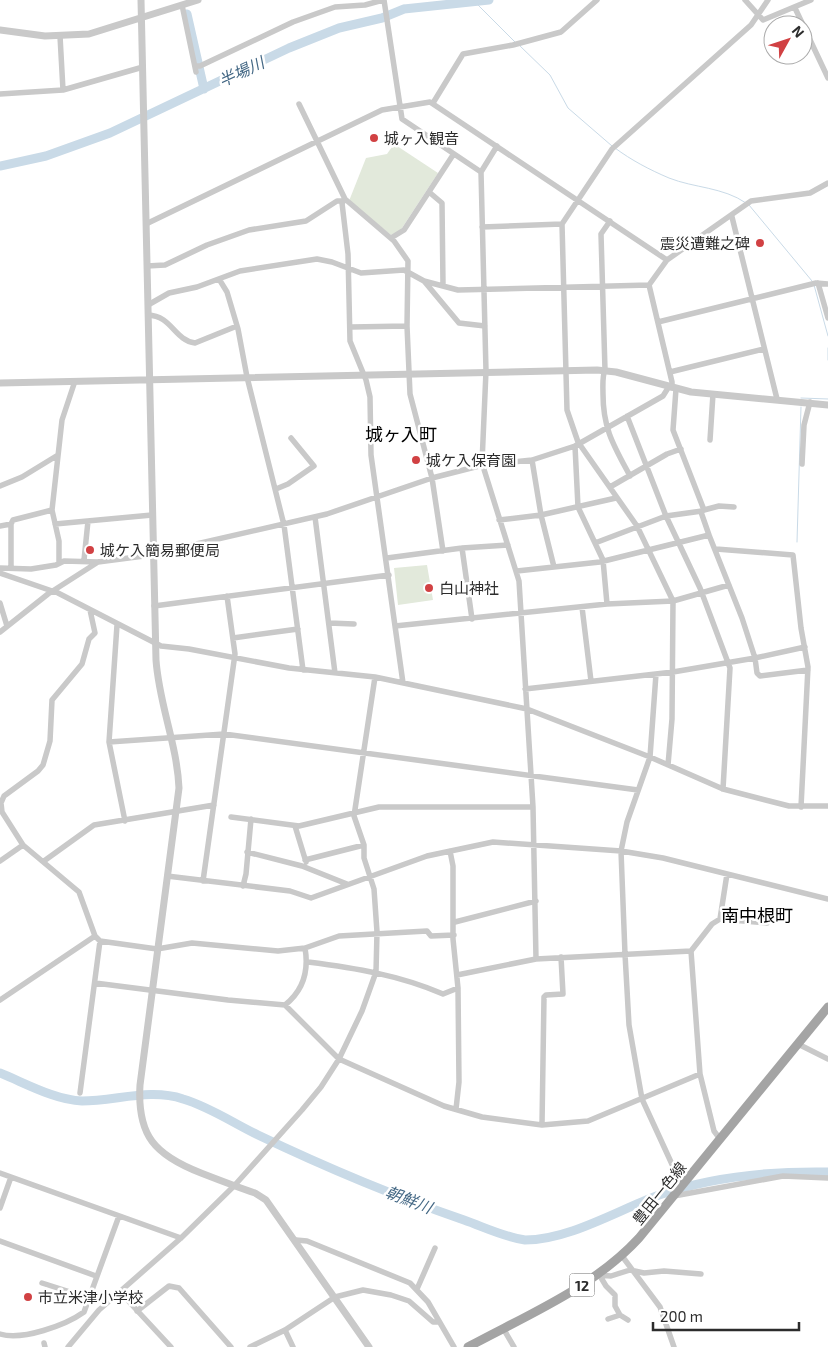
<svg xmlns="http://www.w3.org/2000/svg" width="828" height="1347" viewBox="0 0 828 1347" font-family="'Exo 2','Noto Sans JP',sans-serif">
  <rect width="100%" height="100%" fill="#fff"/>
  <path fill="#e2e9db" d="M 394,144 L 438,173 L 400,231 L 391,235 L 349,201 L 366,158 L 387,154 Z
    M 427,565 L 433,600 L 398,605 L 394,568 Z"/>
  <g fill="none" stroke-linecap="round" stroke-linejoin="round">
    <path stroke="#c9dae7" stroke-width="1" d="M 476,3 L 516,43
      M 404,9 L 404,5
      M 519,45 L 550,75 L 568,108 L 612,146
      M 615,148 C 631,160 650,170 669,178 C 694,188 723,187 746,203
      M 749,205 L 812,281
      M 814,285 L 828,336
      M 828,348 L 828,360
      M 801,398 L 828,399
      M 797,542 L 801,407"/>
    <path stroke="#c9dae7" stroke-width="9" d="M 187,14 L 204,89
      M 0,166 L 46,156 L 110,133 L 289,48 L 339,28 L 382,18 L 404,9 L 489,0
      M 0,1073 C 25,1083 55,1100 82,1101 C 116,1101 150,1088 183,1099 C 210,1107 233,1123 258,1135 C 325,1167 394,1196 464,1220 C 484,1227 504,1237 525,1240 C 569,1240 618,1210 659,1195 C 714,1176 770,1171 828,1172"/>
    <path stroke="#c9c9c9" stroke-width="5.5" d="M 384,0 L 402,119 L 481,172
      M 745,0 L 763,20 L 811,0
      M 182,5 L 196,72
      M 795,8 L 828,78
      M 60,36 L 63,90
      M 195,66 L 200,66 L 293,22 L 335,7 L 365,5 L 383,0
      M 0,94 L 63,90 L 143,67
      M 433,103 L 463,54 L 513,45 L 561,32 L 597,0
      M 299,104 L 345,199 L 394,241 L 408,261 L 407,326 L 410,394 L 432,478 L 443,551
      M 497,146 L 481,172 L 486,371 L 482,463 L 519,581 L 533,807 L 536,959
      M 429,192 L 442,203 L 443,285
      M 345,199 L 342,203 L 348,254 L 350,341 L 366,380 L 370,397 L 371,455 L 403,683
      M 732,217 L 777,399
      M 610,221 L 601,234 L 605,370 C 602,377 603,386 603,394 C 603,429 614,446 630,476
      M 146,224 L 382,110 L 430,102 L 667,260
      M 482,227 L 562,224
      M 391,238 L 404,230 L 453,155
      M 147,266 L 165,265 L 207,245 L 249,230 L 306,221 L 337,201 L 343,201
      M 219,279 L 227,292 L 238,329 L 247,377 L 284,525 L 303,670
      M 424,281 L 459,323 L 485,326
      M 818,283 L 828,318
      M 148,305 L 169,293 L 197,287 L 240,271 L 317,259 L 332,262 L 361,273 L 404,270 L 424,281 L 458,290 L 649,285
      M 148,315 C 172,316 174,340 195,343 L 237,326
      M 658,322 L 816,283 L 828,284
      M 351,327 L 407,326
      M 670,372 L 764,349
      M 672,388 L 672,382 L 649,285 L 667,260 L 751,201 L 810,193 L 828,183
      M 676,389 L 673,430 L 704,510 L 701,512 L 709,535
      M 627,416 L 666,516 L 700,588 L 730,668 L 723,789
      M 710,440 L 713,394
      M 575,446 L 578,507 L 603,560 L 607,604
      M 532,460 L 541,515 L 554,567
      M 802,464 L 804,425 L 810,402
      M 0,486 L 22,477 L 58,455
      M 610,487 L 667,454 L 681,449
      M 276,489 L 288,484 L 314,466 L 291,438
      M 704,510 L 719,506 L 734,507
      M 315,517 L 335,673
      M 499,520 L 541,515 L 616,498
      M 55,524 L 152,515
      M 0,526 L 11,524 L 13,520 L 52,510
      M 595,543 L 666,516 L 702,511
      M 462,548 L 472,619
      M 716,549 L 793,555 L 801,628 L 808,667 L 801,807
      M 387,558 L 462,548 L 508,545
      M 84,560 L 88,521
      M 59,563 L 59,541 L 52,510 L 62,420 L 75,381
      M 0,568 L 31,569 L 56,565 L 64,561 L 98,562 L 144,556 L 327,514 L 432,478 L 483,465 L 532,460 L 575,446 L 663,396 L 668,388
      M 11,568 L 11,524
      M 517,571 L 600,562 L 709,535 L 742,618 L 755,658 L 673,672 L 525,689
      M 0,573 L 58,593 L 161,646 L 189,649 L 289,668 L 375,677 L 527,709 L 650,757 L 723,789 L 789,806 L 828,806
      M 0,603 L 7,626
      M 154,606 L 389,575
      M 582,607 L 591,681
      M 90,610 L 95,633 L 89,639 L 82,664 L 52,700 L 50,741 L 43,765 L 38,771 L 4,796 L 1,803 L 2,812 L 23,845 L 79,892 L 95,936 L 100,941 L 157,949 L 192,943 L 278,951 L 305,948 L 339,936 L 427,931 L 431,936 L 454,935
      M 329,623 L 354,624
      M 117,625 L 109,742 L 125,821
      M 395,626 L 607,604 L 673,601 L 729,585
      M 0,632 L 48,594 L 98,562
      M 233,638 L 298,629
      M 805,647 L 755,658 L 757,673 L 760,676 L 808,670
      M 656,674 L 650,757 L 627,822 L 621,851 L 625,954 L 629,1025 L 642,1099 L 682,1186
      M 109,742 L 224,734 L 638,790
      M 668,765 L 672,719 L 673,601 L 637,526 L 578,442 L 567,410 L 562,224 L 612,149 L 751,25 L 768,0
      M 231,817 L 299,826 L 379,807 L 533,807
      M 295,826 L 306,862
      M 450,851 L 453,866 L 453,939 L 458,988 L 459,1082 L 456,1109
      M 247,852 L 302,866 L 347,884
      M 305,860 L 364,845
      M 0,861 L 23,845
      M 44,861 L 94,825 L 214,805
      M 167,876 L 290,891 L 311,898 L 427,856 L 493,842 L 621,851 L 663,858 L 828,899
      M 203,881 L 235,654 L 227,596
      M 243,886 L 246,874 L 251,819
      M 720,919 L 727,874
      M 455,922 L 536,901
      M 308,962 C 355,968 399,975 443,994 L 458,988
      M 457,975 L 536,959 L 691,951
      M 95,983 L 228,1000 L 285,1005 L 339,1059 L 444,1106 L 482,1117 L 542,1125 L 588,1121 L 700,1074
      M 0,1000 L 95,936
      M 285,1005 C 304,990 309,971 305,948
      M 798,1044 L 828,1059
      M 80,1093 L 100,941
      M 542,1125 L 544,997 L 546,995 L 563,994 L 561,957
      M 720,1139 L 714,1131 L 700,1074 L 691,951 L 712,924 L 720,919 L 767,923
      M 0,1173 L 181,1238
      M 674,1196 L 783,1176 L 828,1178
      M 0,1208 L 11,1177
      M 296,1240 L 307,1241 L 410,1283 L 428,1302 L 454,1347
      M 0,1241 L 96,1276
      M 622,1256 L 660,1307 L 674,1347
      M 597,1275 L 611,1276 L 630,1270 L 644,1273 L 664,1271 L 701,1274
      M 600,1276 L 606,1286 L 615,1295 L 615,1306 L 620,1315 L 608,1319
      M 42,1283 L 89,1298
      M 417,1289 L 435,1248
      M 120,1292 L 171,1347
      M 137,1311 L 169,1286 L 179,1288 L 231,1347
      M 620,1315 L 628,1320
      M 503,1328 L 514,1347
      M 285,1330 L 293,1347
      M 0,1334 C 22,1341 66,1325 84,1312 L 119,1216
      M 44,1343 L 45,1347
      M 68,1347 L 99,1310 L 181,1238 L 234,1186 L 302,1110 L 321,1087 L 339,1059 L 362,1011 L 376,972 L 377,932 L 374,889 L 364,858 L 364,845 L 354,816 L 375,677
      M 250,1347 L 285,1330 L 335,1297 L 363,1290 L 391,1295 L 409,1301 L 433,1322 L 439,1322"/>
    <path stroke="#c9c9c9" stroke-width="7" d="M 141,0 L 156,660 C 159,704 177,744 179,788 L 140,1085 C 137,1136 155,1155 201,1173 C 219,1180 237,1187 255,1193 L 266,1200 L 369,1347
      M 0,30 L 45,36 L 89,34 L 198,0
      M 0,383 L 597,370 L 616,372 L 691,392 L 828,405"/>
    <path stroke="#a4a4a4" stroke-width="9" d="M 468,1347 C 527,1315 593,1288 639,1238 L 828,1007"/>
  </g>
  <g fill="#d14143" stroke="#fff" stroke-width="2">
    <circle cx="374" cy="138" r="5"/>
    <circle cx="760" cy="243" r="5"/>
    <circle cx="416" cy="460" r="5"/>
    <circle cx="90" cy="550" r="5"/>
    <circle cx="429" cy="588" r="5"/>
    <circle cx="28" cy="1297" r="5"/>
  </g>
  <g text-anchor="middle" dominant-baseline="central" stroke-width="5" stroke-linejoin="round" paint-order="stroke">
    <rect fill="#fff" stroke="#6b6b6b" stroke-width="1" x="569.5" y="1273.5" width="25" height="23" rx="4"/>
    <g font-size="14" font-weight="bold" fill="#2c2c2c">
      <text x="582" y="1285">12</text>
    </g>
    <g font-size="15" fill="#2c2c2c" stroke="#fff" text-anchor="start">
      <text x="384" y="138">城ヶ入観音</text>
      <text x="750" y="243" text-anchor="end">震災遭難之碑</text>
      <text x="426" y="460">城ケ入保育園</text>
      <text x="100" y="550">城ケ入簡易郵便局</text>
      <text x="439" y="588">白山神社</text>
      <text x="38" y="1297">市立米津小学校</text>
    </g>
    <g font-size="15" fill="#2c2c2c" stroke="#fff">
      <text transform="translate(659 1193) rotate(-51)">豊田一色線</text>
    </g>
    <g font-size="16" font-style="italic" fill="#446885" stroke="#fff">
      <text transform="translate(241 71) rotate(-25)">半場川</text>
      <text transform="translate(409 1199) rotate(21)">朝鮮川</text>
    </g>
    <g font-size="18" fill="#000" stroke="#fff">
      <text x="401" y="434">城ヶ入町</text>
      <text x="757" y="915">南中根町</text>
    </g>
  </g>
  <g transform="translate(788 40) rotate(50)"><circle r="24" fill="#ffffff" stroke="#ababab"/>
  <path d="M0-4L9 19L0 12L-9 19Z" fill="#d14143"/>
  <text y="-8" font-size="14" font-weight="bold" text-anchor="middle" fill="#2c2c2c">N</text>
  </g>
  <path d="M653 1322v8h146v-8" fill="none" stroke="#2c2c2c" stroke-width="2.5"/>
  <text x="660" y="1322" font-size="15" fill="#2c2c2c" stroke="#ffffff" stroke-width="4" paint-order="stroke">200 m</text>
</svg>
